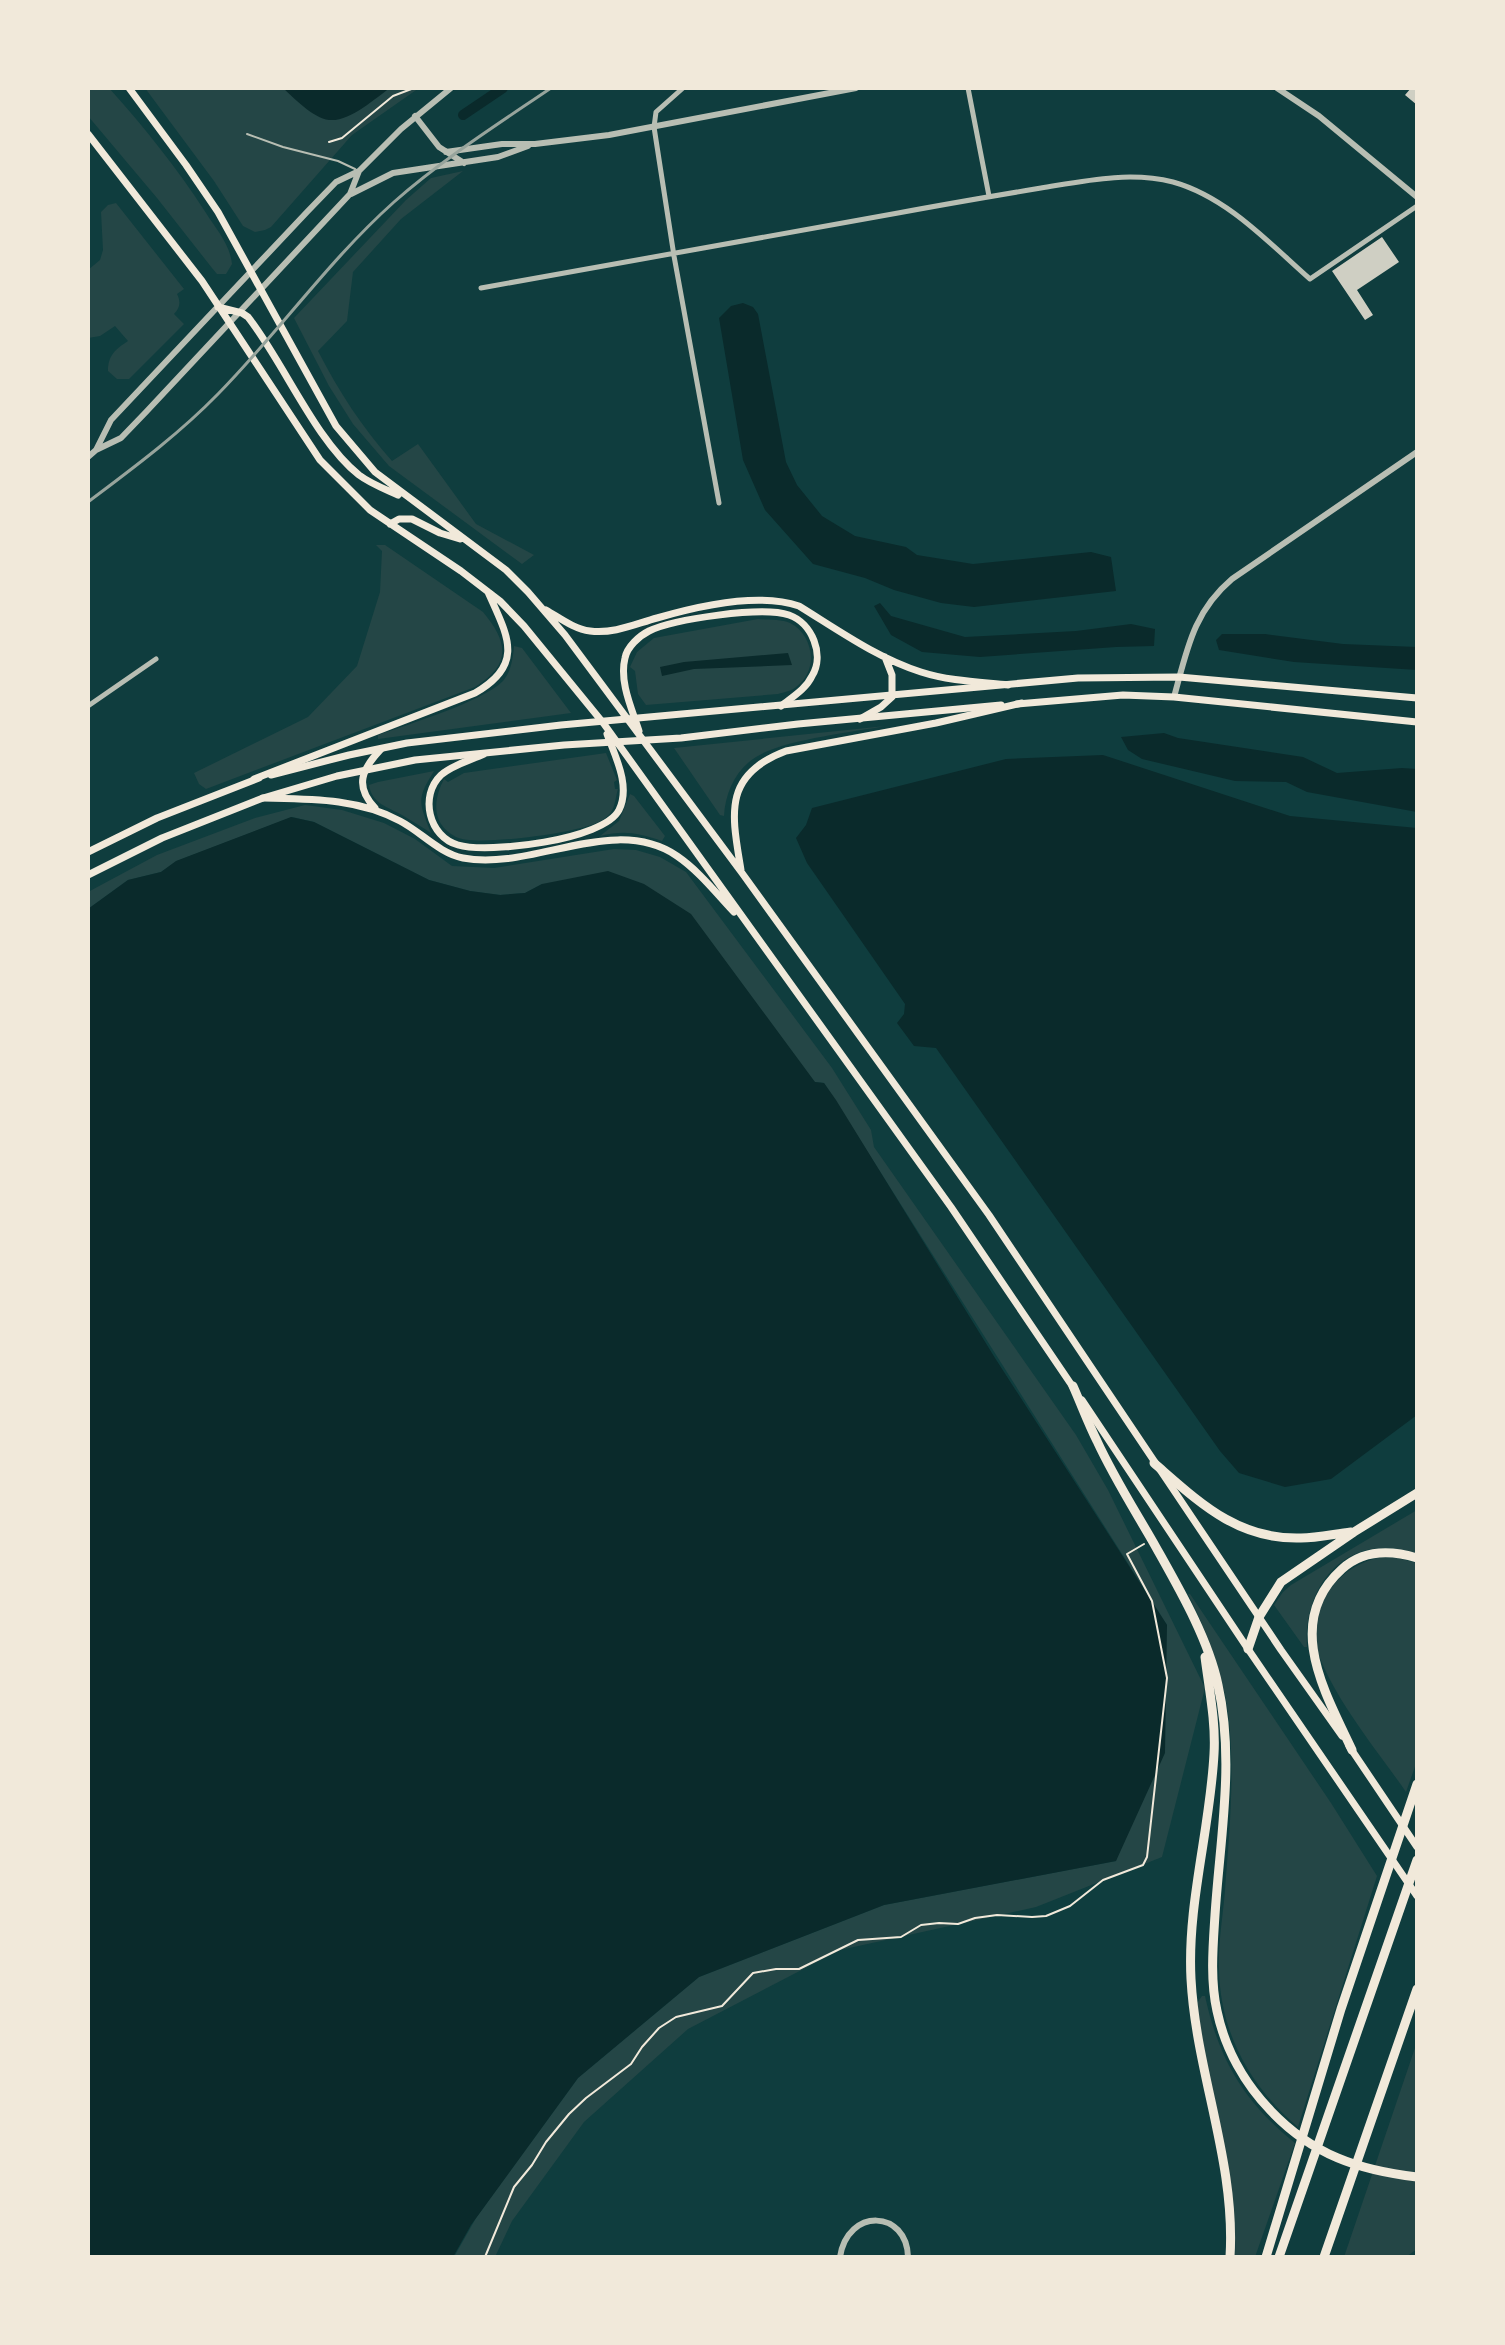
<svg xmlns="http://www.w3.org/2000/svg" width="1505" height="2345" viewBox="0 0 1505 2345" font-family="'Roboto Condensed',sans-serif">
  <rect width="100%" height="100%" fill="#0f3d3e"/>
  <path fill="#244646" d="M 88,88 L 109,88 C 145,128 177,168 206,213 C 216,229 230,244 232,264 L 226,274 L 217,274 L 212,268 L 157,198 L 88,116 Z
    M 145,88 L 419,88 L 352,135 L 271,227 L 265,230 L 255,232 L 243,226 L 214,181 Z
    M 463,171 L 401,219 L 353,272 L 347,321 L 318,351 C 339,392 362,427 392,461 L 418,444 L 476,524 L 534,555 L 522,564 L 389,466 L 353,424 L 329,386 L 294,318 L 406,200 L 431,178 Z
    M 116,203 L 184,289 L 177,294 C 181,302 180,308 174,314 L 184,324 L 129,379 L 117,379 L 108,371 C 108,355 116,349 128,341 L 115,326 L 100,336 L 88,338 L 88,270 L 100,260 L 103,250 L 101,212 L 108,205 Z
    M 376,545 L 385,545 L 483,612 C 509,643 511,665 475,687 L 206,789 L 199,784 L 194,773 L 308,717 L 357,666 L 380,592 L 382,551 Z
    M 758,619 C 768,620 781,619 790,623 C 814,635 819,671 796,687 C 792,691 784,692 778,694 L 646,705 L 638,694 L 635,671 L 630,667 L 637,652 L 654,638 Z
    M 514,646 L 522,648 L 571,713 L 378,739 L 378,735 C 409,724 482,702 503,681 C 511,672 513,658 514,646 Z
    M 886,726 C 853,732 782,740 756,757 C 736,769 725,793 724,816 L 720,815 L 674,748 Z
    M 606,753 L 617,780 L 614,782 L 615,789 L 618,789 C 616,795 615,807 611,812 C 609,816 600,822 596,823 C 576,833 475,847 456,837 C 431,824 433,800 444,779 L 448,782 L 464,773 Z
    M 434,771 C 416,800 419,802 431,833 C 422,827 412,821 402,815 C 388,807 372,804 369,785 L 378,782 Z
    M 630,794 L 634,796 L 665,836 L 662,841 C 637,833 625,830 600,836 L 619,821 Z
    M 305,805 L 342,810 L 384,823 L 415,839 L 452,866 L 494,868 L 614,849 L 636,850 L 660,857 L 686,872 L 832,1068 L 871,1130 L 874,1147 L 1076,1435 L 1108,1490 L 1205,1688 L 1162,1857 L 1036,1907 L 840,1950 L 688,2029 L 584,2122 L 512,2221 L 495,2257 L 454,2257 L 476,2218 L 578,2078 L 699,1977 L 884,1905 L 1116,1861 L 1167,1625 L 824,1083 L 815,1082 L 542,884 L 525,893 L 500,895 L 470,891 L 429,880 L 314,822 L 292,817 L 177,861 L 161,872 L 128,880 L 88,909 L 88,892 L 157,855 L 255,818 Z
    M 1417,1510 L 1417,1554 C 1350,1530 1303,1582 1307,1647 L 1304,1647 L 1274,1605 L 1283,1592 L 1291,1585 Z
    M 1381,1557 L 1398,1558 L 1417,1563 L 1417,1761 L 1406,1792 C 1377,1750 1331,1695 1316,1647 C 1311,1629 1320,1602 1331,1588 C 1344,1571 1360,1562 1381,1557 Z
    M 1188,1594 L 1190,1594 L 1331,1803 L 1377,1876 L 1298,2127 C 1250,2087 1220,2032 1219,1969 C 1218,1943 1223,1916 1225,1890 C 1229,1839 1234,1784 1230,1732 C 1227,1683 1210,1638 1188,1594 Z
    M 1202,1996 L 1205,1996 C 1219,2060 1244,2102 1295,2143 L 1255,2257 L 1235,2257 C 1238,2170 1207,2089 1197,2003 Z
    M 1417,2042 L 1417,2249 L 1406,2257 L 1344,2257 Z"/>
  <path fill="#0a2a2b" d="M 283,88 L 390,88 C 374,99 350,122 329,120 C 313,118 294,98 283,88 Z
    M 743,303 L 753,307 L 758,314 L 786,462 L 797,485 L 822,516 L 855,536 L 906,547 L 917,555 L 973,564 L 1091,552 L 1111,557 L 1116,591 L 974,607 L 941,603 L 894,590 L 865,578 L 813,564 L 765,510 L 743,460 L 719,318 L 731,306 Z
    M 880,603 L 891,616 L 965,637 L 1076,631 L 1131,624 L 1155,629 L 1154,646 L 1116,647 L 980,657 L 922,652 L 891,635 L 874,606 Z
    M 1222,634 L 1265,634 L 1343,644 L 1417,647 L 1417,670 L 1294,662 L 1219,650 L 1216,640 Z
    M 788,653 L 792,665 L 694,669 L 662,676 L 660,667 L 684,662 Z
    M 1164,733 L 1178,738 L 1303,757 L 1337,773 L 1402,768 L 1417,769 L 1417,812 L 1307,792 L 1286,782 L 1235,781 L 1142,759 L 1128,750 L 1121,737 Z
    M 1103,755 L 1290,816 L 1417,828 L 1417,1415 L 1331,1479 L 1285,1487 L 1239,1473 L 1220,1451 L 936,1048 L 914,1046 L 897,1023 L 904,1014 L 905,1004 L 807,863 L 796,838 L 806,825 L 812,808 L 1006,759 Z
    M 291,817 L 314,822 L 429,880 L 470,891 L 500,895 L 525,893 L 542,884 L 608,871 L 644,884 L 691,914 L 815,1082 L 824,1083 L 836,1100 L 995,1358 L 1167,1625 L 1165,1753 L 1116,1861 L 884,1905 L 699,1977 L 578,2078 L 471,2225 L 453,2257 L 88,2257 L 88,909 L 128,880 L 161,872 L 176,861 Z"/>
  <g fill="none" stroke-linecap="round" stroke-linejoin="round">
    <path stroke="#0a2a2b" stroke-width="10" d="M 463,115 L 503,88"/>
  </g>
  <path fill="#cfcfc3" d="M 1411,88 L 1417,88 L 1417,105 L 1405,95 Z
    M 1382,237 L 1399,262 L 1357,290 L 1373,315 L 1365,320 L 1332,271 Z"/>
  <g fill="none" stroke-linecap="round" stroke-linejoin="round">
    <path stroke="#f1e9da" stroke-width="2" d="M 329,142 L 342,138 L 393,96 L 414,88
      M 485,2257 L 514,2187 L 532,2165 L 546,2142 L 569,2114 L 586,2098 L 631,2064 L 642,2047 L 659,2028 L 676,2017 L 722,2006 L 753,1973 L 776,1969 L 799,1969 L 858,1940 L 901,1937 L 921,1925 L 939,1923 L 958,1924 L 975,1918 L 997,1915 L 1032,1917 L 1046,1916 L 1070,1906 L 1103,1880 L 1143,1865 L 1147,1857 L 1167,1678 L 1152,1601 L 1127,1554 L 1144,1544"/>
    <path stroke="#b8beb3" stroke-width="2" d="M 247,134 L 283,147 L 338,161 L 355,169"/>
    <path stroke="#b8beb3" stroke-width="5" d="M 683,88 L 656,112 L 654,127 L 674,256 L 719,503
      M 968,88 L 989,196
      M 481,288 C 620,264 759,239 898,213 C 946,204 993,196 1041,188 C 1084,181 1129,171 1173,182 C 1227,197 1269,243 1310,279 L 1417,206
      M 88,706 L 156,659"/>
    <path stroke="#b8beb3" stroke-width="6" d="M 1277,88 L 1319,116 L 1417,197
      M 415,116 L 439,147 L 464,163
      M 446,152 L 502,144 L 535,144 L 609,135 L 856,88
      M 351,194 L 393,173 L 498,157 L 528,146
      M 96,450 L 121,438 L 146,412 L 350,194 L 359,171
      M 88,457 L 96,450 L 111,420 L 307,212 L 336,182 L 359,171 L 401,129 L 451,88
      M 1174,697 C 1187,650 1193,612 1232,579 L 1417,452
      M 840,2257 C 848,2207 907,2210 908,2257"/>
    <path stroke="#f1e9da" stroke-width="7" d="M 1017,704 L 1123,695 L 1174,697 L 1417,722
      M 271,775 L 349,755 L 407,743 L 561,725 L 1078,678 L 1179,677 L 1417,698
      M 88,852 L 157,818 L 259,778
      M 88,875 L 162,838 L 263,798 L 337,776 L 415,760 L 564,745 L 681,738 L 798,724 L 1001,705"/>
    <path stroke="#f1e9da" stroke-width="7" d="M 129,88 L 186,165 L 218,212 L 336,426 L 375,472 L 506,570 L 528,592 L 565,635 L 742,873 L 989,1215 L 1281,1650 L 1342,1736
      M 88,134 L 202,281 L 320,460 L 370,510 L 461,571 L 500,601 L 524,626 L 604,724 L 951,1207 L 1075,1390
      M 218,307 L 242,313 L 248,317 C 284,363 315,440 359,475 C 371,484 385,489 398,495
      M 390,524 L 399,519 L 412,519 L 440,533 L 460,539
      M 546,610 C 560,618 574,629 590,631 C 614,634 635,624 657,618 C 698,606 758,592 799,606 C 838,630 877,658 921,672 C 949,681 979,682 1008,685
      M 860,719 L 881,707 L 892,697 L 892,675 L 885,657
      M 639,731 C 632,709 619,682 625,658 C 627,647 639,636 649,631 C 674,619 762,606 789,615 C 812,623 825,655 812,676 C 806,689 792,697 781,706
      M 484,754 C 471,760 452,765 441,775 C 419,796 429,837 458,845 C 488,854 604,840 619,810 C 631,786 615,756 607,734
      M 254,779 L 475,693 C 526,664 507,635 488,592
      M 263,798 C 310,799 358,798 400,821 C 421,832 439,853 463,858 C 533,871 614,813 677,856 C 699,871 716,893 734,912
      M 375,808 C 354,786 362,769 381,749
      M 741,870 C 732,815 722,775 786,751 L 936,723 L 1022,703
      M 1082,1400 L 1248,1649 L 1417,1896
      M 1349,1746 L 1417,1847"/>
    <path stroke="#f1e9da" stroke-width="9" d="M 1073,1386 C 1081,1404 1088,1423 1097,1441 C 1113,1476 1134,1509 1153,1542 C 1177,1585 1208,1637 1218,1685 C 1235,1761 1220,1838 1215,1915 C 1213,1946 1210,1980 1217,2011 C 1225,2049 1245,2084 1271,2111 C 1313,2155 1358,2170 1417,2177
      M 1154,1463 C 1199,1502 1237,1540 1301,1538 C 1317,1538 1334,1534 1351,1532
      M 1248,1649 L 1259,1617 L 1281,1582 L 1354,1532 L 1417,1493
      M 1205,1657 C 1209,1689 1216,1722 1214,1754 C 1210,1830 1187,1904 1191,1979 C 1196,2073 1236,2162 1230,2257
      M 1352,1750 C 1325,1692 1283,1622 1342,1569 C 1363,1550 1391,1550 1417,1558
      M 1266,2257 L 1341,2009 L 1417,1784
      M 1279,2257 L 1417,1860
      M 1324,2257 L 1417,1989"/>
    <path stroke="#97a49c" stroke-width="3" d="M 88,502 C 133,468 178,435 218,394 C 279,332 329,260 394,202 C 443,159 498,124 551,88"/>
  </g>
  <rect width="1505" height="2345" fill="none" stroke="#f1e9da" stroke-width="180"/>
</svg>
